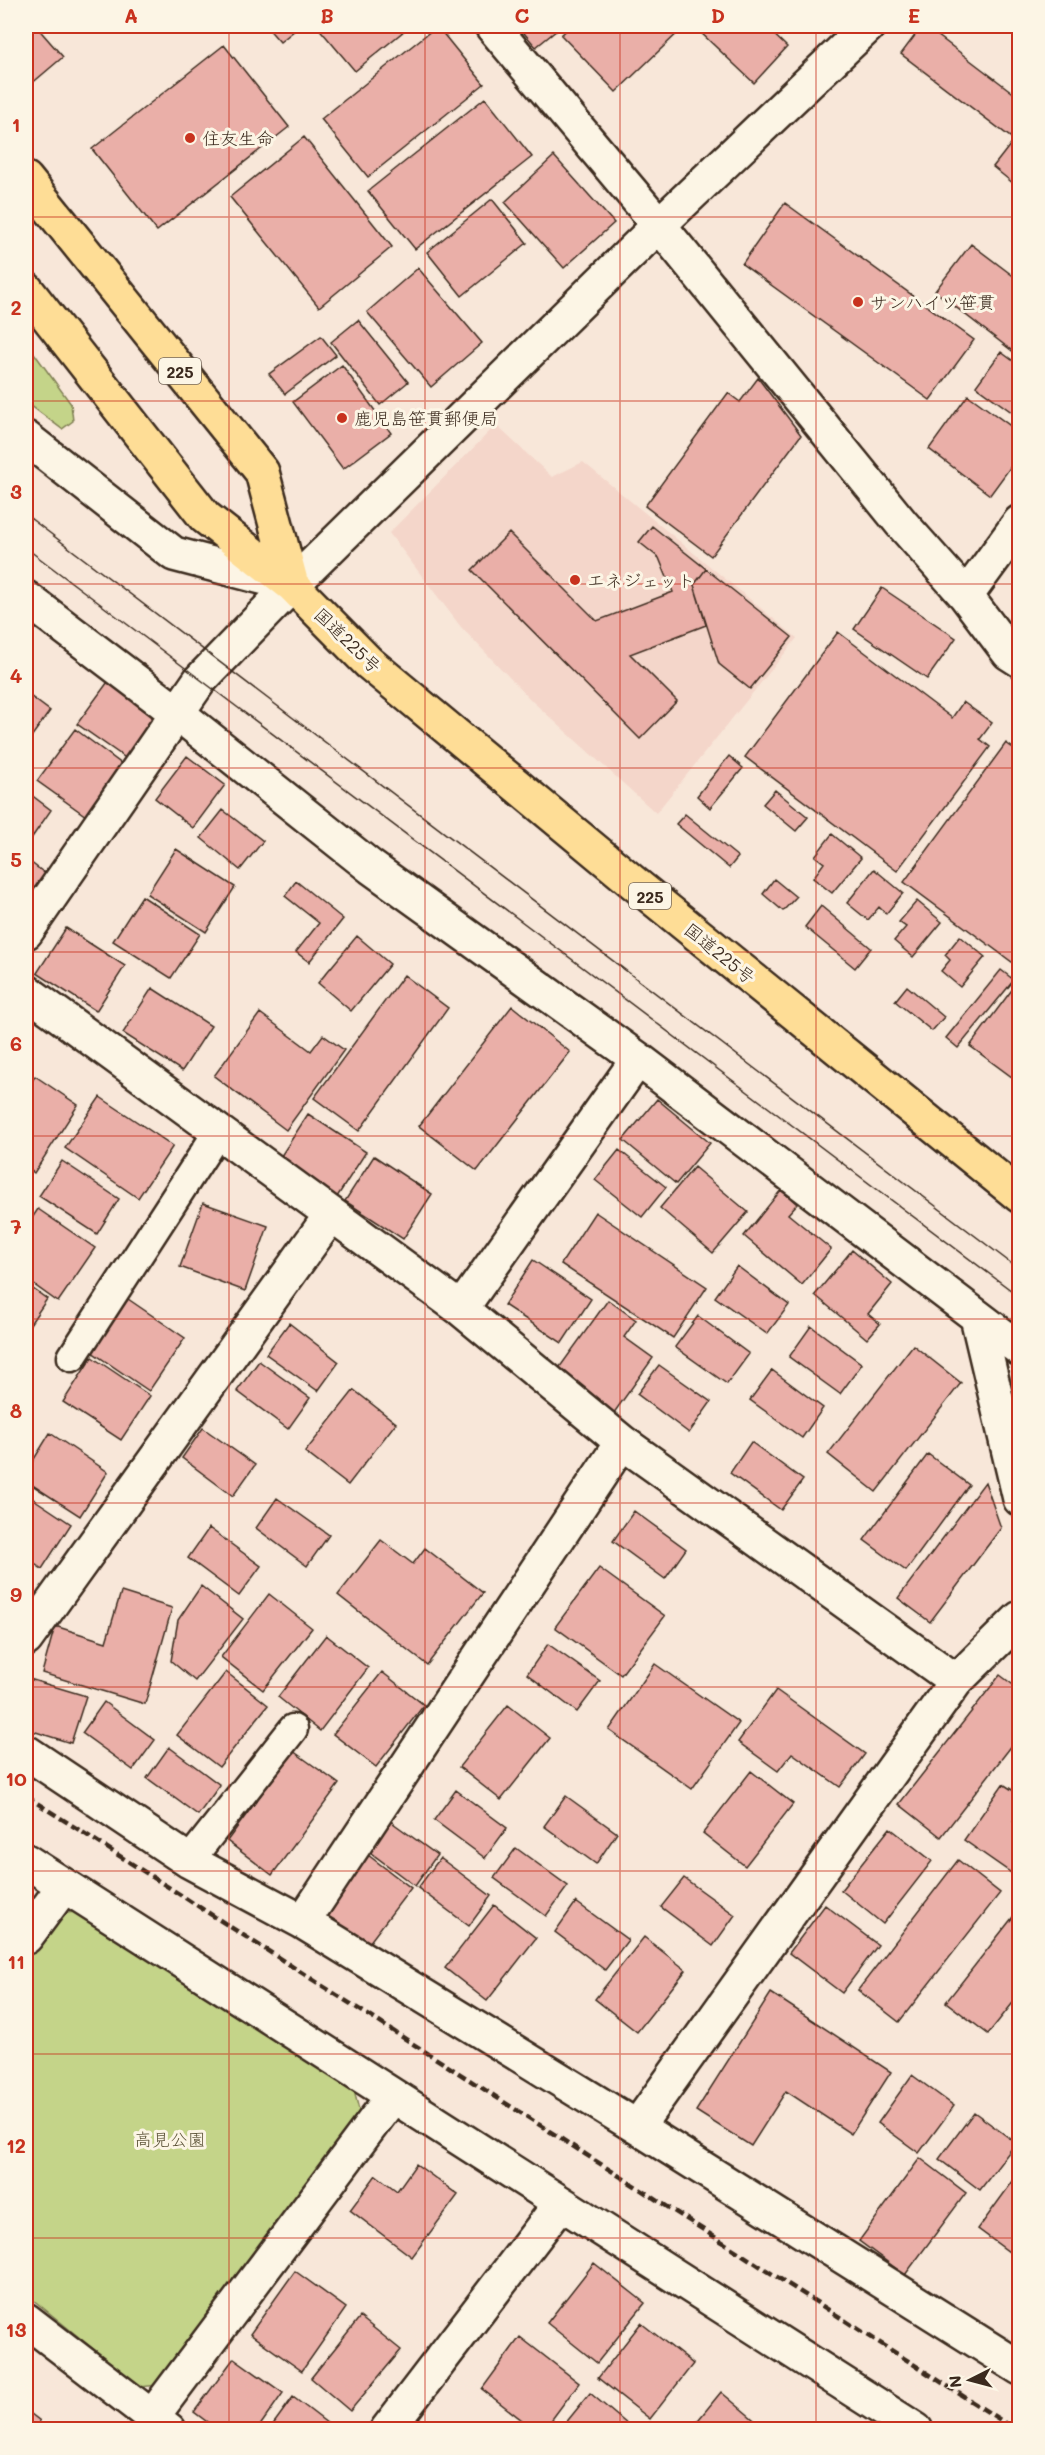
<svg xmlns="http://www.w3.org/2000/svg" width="1045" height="2455" viewBox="0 0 1045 2455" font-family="Mali,'Klee One',sans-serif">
  <rect width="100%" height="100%" fill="#f8e7d9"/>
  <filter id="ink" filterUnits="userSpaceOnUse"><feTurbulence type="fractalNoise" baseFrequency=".0167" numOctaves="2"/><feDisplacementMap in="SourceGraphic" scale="12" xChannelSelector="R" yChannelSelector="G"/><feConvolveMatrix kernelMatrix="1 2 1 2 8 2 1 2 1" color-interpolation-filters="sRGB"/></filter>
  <g filter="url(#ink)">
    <path fill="#f4d6ca" d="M 496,425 L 552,477 L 583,462 L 797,638 L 656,813 L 532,701 L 461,627 L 389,533 Z"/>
    <path fill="#c4d489" stroke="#807f54" stroke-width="1.5" d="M 26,342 L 71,404 L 73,421 L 62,429 L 26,402 Z
      M 83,1911 L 352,2083 L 363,2125 L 167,2384 L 140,2387 L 26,2294 L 26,1959 L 59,1914 Z"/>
    <path fill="#eaafa8" stroke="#3b2a1e" stroke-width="1.5" d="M 26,26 L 36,26 L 63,57 L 30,85 L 26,80 Z
      M 266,26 L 300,26 L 280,42 Z
      M 317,26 L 410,26 L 355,71 Z
      M 437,26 L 484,84 L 368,177 L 321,119 Z
      M 518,26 L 562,26 L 536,47 Z
      M 571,26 L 685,26 L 616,92 L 561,35 Z
      M 701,26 L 765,26 L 787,47 L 754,83 L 697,29 Z
      M 922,26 L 925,26 L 1020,98 L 1019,188 L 993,167 L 1014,140 L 901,54 Z
      M 1008,26 L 1020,26 L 1020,35 Z
      M 224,45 L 289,127 L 157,231 L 92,149 Z
      M 485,98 L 532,157 L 415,249 L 368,191 Z
      M 304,137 L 392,247 L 319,307 L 230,197 Z
      M 554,156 L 614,223 L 564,268 L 505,202 Z
      M 492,199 L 527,243 L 462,296 L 427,252 Z
      M 785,203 L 974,340 L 930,400 L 742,264 Z
      M 971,244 L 1020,281 L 1020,357 L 935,291 Z
      M 418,268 L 482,343 L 431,387 L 367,312 Z
      M 358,320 L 408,382 L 380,405 L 331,342 Z
      M 321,336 L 336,355 L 285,394 L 269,374 Z
      M 1001,352 L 1020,366 L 1020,418 L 976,386 Z
      M 342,365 L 391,433 L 343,469 L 293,402 Z
      M 758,378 L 801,435 L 711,556 L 645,506 L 728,393 L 740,402 Z
      M 968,395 L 1020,433 L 1020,454 L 990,495 L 929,449 Z
      M 652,526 L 706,569 L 694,585 L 706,625 L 630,654 L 677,701 L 640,739 L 472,570 L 509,533 L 597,621 L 673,592 L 659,558 L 639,542 Z
      M 706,569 L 792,637 L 750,689 L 719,664 L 694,585 Z
      M 882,588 L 956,638 L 927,679 L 854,629 Z
      M 838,632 L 952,718 L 963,702 L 992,723 L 980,739 L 990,747 L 897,871 L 745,757 Z
      M 110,679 L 158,714 L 127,759 L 77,724 Z
      M 26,693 L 50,711 L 26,744 Z
      M 75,729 L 123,765 L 86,816 L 37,781 Z
      M 1006,743 L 1020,753 L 1020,968 L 904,882 Z
      M 187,756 L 225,785 L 193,828 L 155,798 Z
      M 729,756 L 743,768 L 710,808 L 697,796 Z
      M 775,790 L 808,817 L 796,831 L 763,804 Z
      M 26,791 L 51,810 L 26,846 Z
      M 223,810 L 263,841 L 240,870 L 201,838 Z
      M 685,814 L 738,857 L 729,868 L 676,824 Z
      M 832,834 L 861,858 L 832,893 L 813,878 L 824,863 L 815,856 Z
      M 176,849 L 235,887 L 206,932 L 147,894 Z
      M 26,859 L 55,881 L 26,922 Z
      M 874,869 L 903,893 L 886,914 L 879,907 L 868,920 L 847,903 Z
      M 774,879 L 796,897 L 783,911 L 763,894 Z
      M 296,881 L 343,919 L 309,962 L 296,952 L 319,923 L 285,896 Z
      M 142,896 L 200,934 L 171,978 L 113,941 Z
      M 917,901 L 942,922 L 913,957 L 894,941 L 906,927 L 899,922 Z
      M 821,906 L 871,948 L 855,968 L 805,927 Z
      M 66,928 L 125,966 L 96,1011 L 37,973 Z
      M 357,936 L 390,964 L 351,1011 L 318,983 Z
      M 960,936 L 985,957 L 960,987 L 941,971 L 950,960 L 945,955 Z
      M 1001,970 L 1014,980 L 958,1048 L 946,1038 Z
      M 404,975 L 448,1008 L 359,1131 L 314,1098 Z
      M 907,986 L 944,1017 L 932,1031 L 895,1001 Z
      M 1014,987 L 1020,991 L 1020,1083 L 970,1046 Z
      M 152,988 L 211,1026 L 182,1071 L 123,1033 Z
      M 512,1006 L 570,1052 L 477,1171 L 419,1126 Z
      M 260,1013 L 311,1051 L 323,1035 L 344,1050 L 286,1130 L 214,1076 Z
      M 35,1076 L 78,1105 L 34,1173 L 26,1167 L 26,1091 Z
      M 100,1097 L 173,1146 L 138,1198 L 65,1148 Z
      M 657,1099 L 710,1143 L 676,1184 L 623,1140 Z
      M 308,1114 L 366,1152 L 337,1197 L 279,1159 Z
      M 619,1150 L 666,1187 L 642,1217 L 595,1180 Z
      M 374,1156 L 432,1194 L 403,1239 L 345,1201 Z
      M 62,1161 L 119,1199 L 97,1234 L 39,1196 Z
      M 694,1167 L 748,1212 L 713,1253 L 660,1208 Z
      M 781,1190 L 797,1204 L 788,1214 L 831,1249 L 802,1285 L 744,1236 Z
      M 203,1203 L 268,1226 L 245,1291 L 180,1267 Z
      M 38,1209 L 95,1248 L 58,1302 L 26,1279 L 26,1227 Z
      M 595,1212 L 707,1287 L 673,1338 L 561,1264 Z
      M 852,1250 L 892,1284 L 868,1314 L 880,1324 L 867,1339 L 815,1295 Z
      M 533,1260 L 591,1299 L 562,1343 L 504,1305 Z
      M 737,1266 L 789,1305 L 767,1334 L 715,1297 Z
      M 26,1284 L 47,1299 L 26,1330 Z
      M 128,1299 L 185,1338 L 149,1391 L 92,1352 Z
      M 608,1300 L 636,1320 L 624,1337 L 653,1358 L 611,1417 L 554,1375 Z
      M 698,1316 L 749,1354 L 727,1384 L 675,1347 Z
      M 289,1323 L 339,1362 L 318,1391 L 266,1354 Z
      M 811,1326 L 862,1364 L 840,1394 L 789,1357 Z
      M 913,1345 L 961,1383 L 876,1492 L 828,1454 Z
      M 92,1357 L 150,1396 L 121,1440 L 63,1402 Z
      M 259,1361 L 310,1398 L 288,1429 L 237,1391 Z
      M 659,1365 L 711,1402 L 689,1433 L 637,1394 Z
      M 772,1370 L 823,1408 L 802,1438 L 750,1400 Z
      M 354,1390 L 396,1423 L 348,1485 L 305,1452 Z
      M 203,1428 L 255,1465 L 233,1496 L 182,1458 Z
      M 50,1433 L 108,1472 L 80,1516 L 26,1481 L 26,1472 Z
      M 751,1442 L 803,1480 L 781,1510 L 730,1473 Z
      M 928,1454 L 969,1485 L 906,1571 L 864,1540 Z
      M 985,1482 L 1001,1528 L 930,1622 L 898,1598 Z
      M 26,1494 L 71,1524 L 42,1569 L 26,1558 Z
      M 277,1498 L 329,1535 L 307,1566 L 256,1528 Z
      M 634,1511 L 686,1549 L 665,1579 L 613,1541 Z
      M 209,1528 L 261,1566 L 239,1596 L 188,1558 Z
      M 381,1540 L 413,1564 L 425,1548 L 483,1593 L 427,1665 L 338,1595 Z
      M 599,1568 L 665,1616 L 621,1675 L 555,1627 Z
      M 201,1586 L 243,1619 L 195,1681 L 171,1661 L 178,1620 Z
      M 121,1592 L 172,1608 L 145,1704 L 42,1673 L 55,1626 L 106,1642 Z
      M 269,1594 L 312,1628 L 263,1690 L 221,1657 Z
      M 326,1635 L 368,1668 L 320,1731 L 278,1697 Z
      M 548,1644 L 600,1681 L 577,1712 L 527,1674 Z
      M 655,1664 L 739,1723 L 692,1789 L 609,1730 Z
      M 226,1672 L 268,1705 L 219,1767 L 177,1735 Z
      M 382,1672 L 424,1705 L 376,1767 L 333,1734 Z
      M 1000,1675 L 1020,1690 L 1020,1735 L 941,1837 L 899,1804 Z
      M 26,1678 L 86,1696 L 71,1743 L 26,1729 Z
      M 776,1690 L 865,1754 L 840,1787 L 792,1753 L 778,1771 L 738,1742 Z
      M 104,1702 L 155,1740 L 133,1770 L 82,1733 Z
      M 508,1705 L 550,1738 L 501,1800 L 459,1767 Z
      M 169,1747 L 220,1785 L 198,1815 L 147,1778 Z
      M 293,1751 L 339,1784 L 272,1875 L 227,1841 Z
      M 751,1771 L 793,1804 L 745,1866 L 703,1833 Z
      M 1003,1784 L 1020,1795 L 1020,1811 L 1013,1821 L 1020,1826 L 1020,1879 L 964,1840 Z
      M 456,1790 L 507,1828 L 485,1858 L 434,1820 Z
      M 566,1796 L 617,1833 L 596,1864 L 544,1826 Z
      M 386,1818 L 437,1855 L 415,1886 L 363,1847 Z
      M 890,1828 L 932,1861 L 883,1924 L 841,1890 Z
      M 516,1848 L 568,1886 L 546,1916 L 494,1878 Z
      M 368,1855 L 411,1888 L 363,1951 L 320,1918 Z
      M 440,1858 L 491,1896 L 469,1926 L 418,1888 Z
      M 958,1860 L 1000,1893 L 899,2022 L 858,1990 Z
      M 684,1878 L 735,1915 L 713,1946 L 661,1907 Z
      M 576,1902 L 628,1940 L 605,1970 L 555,1932 Z
      M 494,1905 L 536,1938 L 487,2001 L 445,1968 Z
      M 825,1905 L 878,1945 L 842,1993 L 789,1953 Z
      M 1020,1908 L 1020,1994 L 988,2034 L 946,2002 Z
      M 644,1937 L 686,1970 L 637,2032 L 595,1999 Z
      M 771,1993 L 891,2072 L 851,2134 L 786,2091 L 751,2146 L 696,2111 Z
      M 912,2075 L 954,2106 L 919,2153 L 878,2123 Z
      M 974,2112 L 1016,2143 L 980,2190 L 939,2159 Z
      M 920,2158 L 966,2193 L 905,2275 L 859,2241 Z
      M 416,2164 L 458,2195 L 412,2257 L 350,2210 L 376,2175 L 397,2191 Z
      M 1013,2181 L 1020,2186 L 1020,2260 L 978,2229 Z
      M 594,2263 L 645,2303 L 597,2363 L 547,2323 Z
      M 295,2271 L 346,2308 L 302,2371 L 250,2334 Z
      M 360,2317 L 401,2350 L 350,2411 L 311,2378 Z
      M 641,2323 L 693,2364 L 650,2419 L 598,2378 Z
      M 520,2337 L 579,2383 L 544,2430 L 535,2430 L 482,2389 Z
      M 234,2358 L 283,2393 L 257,2430 L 218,2430 L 194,2412 Z
      M 721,2392 L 766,2430 L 690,2430 Z
      M 590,2393 L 634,2430 L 560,2430 Z
      M 293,2397 L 336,2430 L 269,2430 Z
      M 26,2410 L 40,2421 L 34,2430 L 26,2430 Z"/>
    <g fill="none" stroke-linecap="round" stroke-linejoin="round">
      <g stroke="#3b2a1e" stroke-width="33">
        <path id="lane" d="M 72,1357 L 218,1132
          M 189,1861 L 293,1729"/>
      </g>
      <g stroke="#3b2a1e" stroke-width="38">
        <path id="street" d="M 492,26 L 659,225 L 902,524 L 966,596 L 1009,653 L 1020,660
          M 26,438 L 174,554 L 292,585 L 200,680 L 26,932
          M 966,596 L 1020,522
          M 26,598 L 176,712 L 371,867 L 638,1059 L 1020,1349
          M 26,991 L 461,1309 L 622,1442 L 956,1681
          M 461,1309 L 638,1059
          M 977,1317 L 1020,1499
          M 26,1639 L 331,1215
          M 26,1752 L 189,1861 L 303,1922 L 637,2127 L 1020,2368
          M 26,1861 L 916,2430
          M 303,1922 L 622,1442
          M 26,1937 L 64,1886
          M 637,2127 L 956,1681 L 1020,1618
          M 26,2320 L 169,2430
          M 152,2417 L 393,2096
          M 387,2430 L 561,2203"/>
      </g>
      <g stroke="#3b2a1e" stroke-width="38">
        <path id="secondary" d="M 292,585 L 659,225 L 868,26"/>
      </g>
      <g stroke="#3b2a1e" stroke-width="38">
        <path id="highway" d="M 26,179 L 262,472 L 292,585
          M 26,289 L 205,517 L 292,585 L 369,663 L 634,883 L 1020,1196"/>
      </g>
      <use href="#lane" stroke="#fcf5e5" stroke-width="28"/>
      <use href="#street" stroke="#fcf5e5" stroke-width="33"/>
      <use href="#secondary" stroke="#fcf5e5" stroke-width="33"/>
      <use href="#highway" stroke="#fedd96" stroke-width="33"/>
      <path stroke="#3b2a1e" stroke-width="1.5" d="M 26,515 L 1020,1270
        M 26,548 L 1020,1297"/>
      <path stroke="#3b2a1e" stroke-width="4.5" stroke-dasharray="9 4.5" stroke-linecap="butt" d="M 26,1796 L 1016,2430"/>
    </g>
  </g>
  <path fill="none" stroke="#c8321e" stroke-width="1.5" stroke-opacity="0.55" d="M 229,26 L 229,2430M 425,26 L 425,2430M 620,26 L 620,2430M 816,26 L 816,2430M 26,217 L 1020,217M 26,401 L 1020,401M 26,584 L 1020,584M 26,768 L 1020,768M 26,952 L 1020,952M 26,1136 L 1020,1136M 26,1319 L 1020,1319M 26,1503 L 1020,1503M 26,1687 L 1020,1687M 26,1871 L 1020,1871M 26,2054 L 1020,2054M 26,2238 L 1020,2238"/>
  <g fill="#c8321e" stroke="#fcf5e5" stroke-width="2">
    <circle cx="190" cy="138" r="6"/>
    <circle cx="858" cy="302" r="6"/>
    <circle cx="342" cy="418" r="6"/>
    <circle cx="575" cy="580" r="6"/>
  </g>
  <g text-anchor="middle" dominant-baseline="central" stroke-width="6" stroke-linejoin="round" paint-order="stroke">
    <g fill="#fcf5e5" stroke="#75675a" stroke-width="1.5">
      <rect x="159" y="358" width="42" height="26" rx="4.5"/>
      <rect x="629" y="883" width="42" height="26" rx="4.5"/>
    </g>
    <g font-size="16" font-weight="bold" fill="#3b2a1e">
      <text x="180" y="371">225</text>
      <text x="650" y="896">225</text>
    </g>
    <g font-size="18" fill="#3b2a1e" stroke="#fcf5e5" text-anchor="start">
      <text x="202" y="138">住友生命</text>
      <text x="870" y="302">サンハイツ笹貫</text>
      <text x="354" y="418">鹿児島笹貫郵便局</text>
      <text x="587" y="580">エネジェット</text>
    </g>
    <g font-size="18" fill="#3b2a1e" stroke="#fcf5e5">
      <text transform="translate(348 640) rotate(44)">国道225号</text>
      <text transform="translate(720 953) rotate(39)">国道225号</text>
    </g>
    <g font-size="18" fill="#5d5439" stroke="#fcf5e5">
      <text x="170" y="2139">高見公園</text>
    </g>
  </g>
  <rect width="1045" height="2455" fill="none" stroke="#fcf5e5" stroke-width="66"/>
  <g transform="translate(970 2380) rotate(264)" stroke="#fcf5e5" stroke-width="4.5" paint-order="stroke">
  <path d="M0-4.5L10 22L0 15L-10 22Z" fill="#3b2a1e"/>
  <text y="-9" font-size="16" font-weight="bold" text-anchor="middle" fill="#3b2a1e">N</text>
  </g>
  <rect x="33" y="33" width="979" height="2389" fill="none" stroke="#c8321e" stroke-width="2"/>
  <g font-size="20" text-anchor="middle" font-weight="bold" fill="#c8321e">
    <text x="131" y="23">A</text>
    <text x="327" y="23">B</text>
    <text x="522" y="23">C</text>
    <text x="718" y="23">D</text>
    <text x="914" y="23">E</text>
    <text x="16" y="132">1</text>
    <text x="16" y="315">2</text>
    <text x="16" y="499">3</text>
    <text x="16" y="683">4</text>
    <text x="16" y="867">5</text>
    <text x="16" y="1051">6</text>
    <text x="16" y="1234">7</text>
    <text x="16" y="1418">8</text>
    <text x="16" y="1602">9</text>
    <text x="16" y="1786">10</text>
    <text x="16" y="1969">11</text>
    <text x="16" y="2153">12</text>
    <text x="16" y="2337">13</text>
  </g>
</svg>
